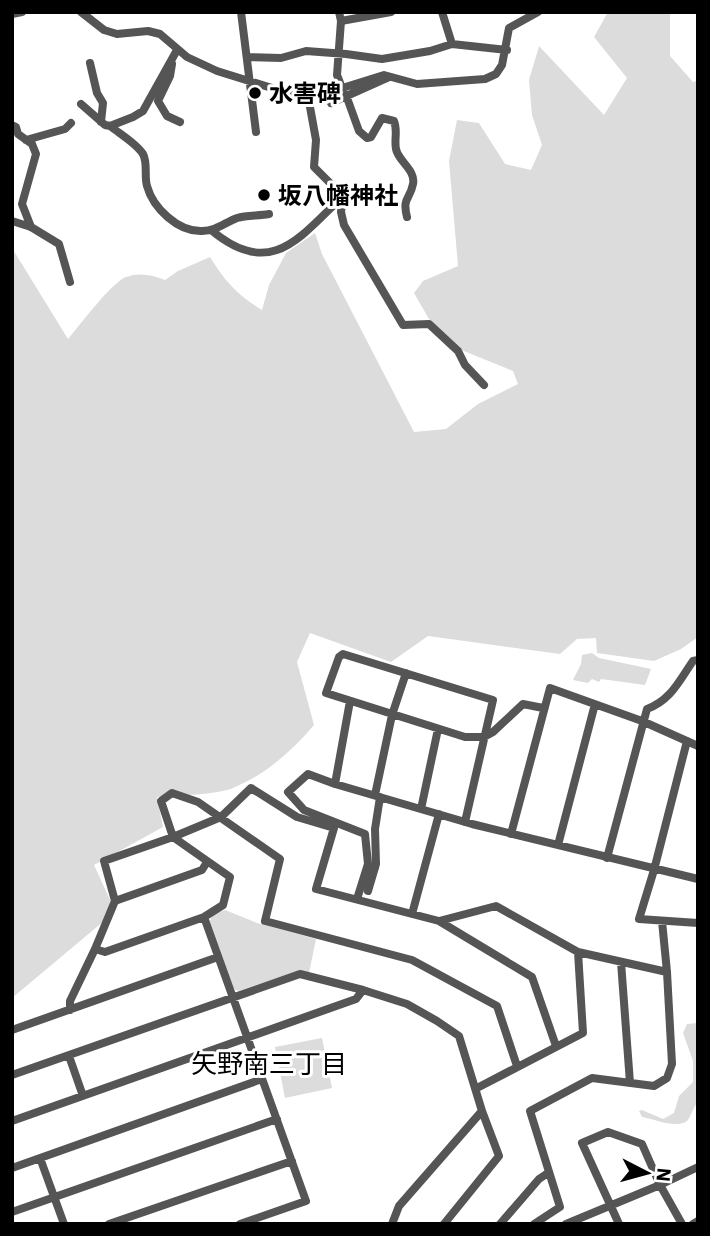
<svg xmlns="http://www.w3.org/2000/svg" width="710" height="1236" viewBox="0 0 710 1236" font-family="'IBM Plex Sans','Noto Sans JP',sans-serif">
  <rect width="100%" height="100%" fill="#fff"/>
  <path fill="#dcdcdc" d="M 608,12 L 670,12 L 670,56 L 693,82 L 698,80 L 698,637 L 681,649 L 654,661 L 597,653 L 596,638 L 577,639 L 560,654 L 428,636 L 391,662 L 310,633 L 297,662 L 314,725 C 292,751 265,775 233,788 C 217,795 176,795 157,797 L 163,827 L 94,865 L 111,902 L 104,921 L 12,998 L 12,248 L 68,339 C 80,325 112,282 126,277 C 140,272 152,275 165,280 L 178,271 L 210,257 C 224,280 238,296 262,310 L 269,285 L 286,253 L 315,233 L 322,254 L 414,432 L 446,429 L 478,404 L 518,384 L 513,371 L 454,347 L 429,319 L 414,293 L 423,281 L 458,266 L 449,161 L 457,120 L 479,123 L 505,164 L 531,170 L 542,145 L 532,115 L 529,80 L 539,46 L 604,115 L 627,78 L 594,37 Z
    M 592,653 L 599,658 L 651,669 L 645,685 L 601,679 L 599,682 L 592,679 L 588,683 L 573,680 L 581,664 L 582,655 Z
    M 225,910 L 257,923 L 316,939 L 309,973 L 298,971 L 238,991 L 234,989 L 210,921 L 212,915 Z
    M 698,1023 L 698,1102 C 693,1107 691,1117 687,1121 C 676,1129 654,1119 642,1117 L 639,1111 L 642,1110 L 663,1119 L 674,1113 L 679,1096 L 693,1082 L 693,1061 L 683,1033 L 687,1024 Z
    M 322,1038 L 332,1088 L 285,1098 L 275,1047 Z"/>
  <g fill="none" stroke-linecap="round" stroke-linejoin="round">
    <path stroke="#555" stroke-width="8" d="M 81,12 L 104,30 L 117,34 L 148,31 L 160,34 L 187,57 L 217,71 L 301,97 L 323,94 L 384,75 L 417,84 L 485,79 L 496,74 L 502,65 L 509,28 L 538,12
      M 241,12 L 256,132
      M 339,12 L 341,21 L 337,75 L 342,88
      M 442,12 L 452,44
      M 12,14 L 22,12
      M 341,21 L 391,12
      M 247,57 L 281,58 L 306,51 L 346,54 L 382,59 L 430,51 L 452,44 L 507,50
      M 90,63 L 97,93 L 103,103 L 101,122
      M 172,64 L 170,76 L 158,101 L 167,116 L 180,122
      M 346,95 L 359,131 L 367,138 L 371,137 L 382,118 L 394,121 C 398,131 394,139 396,149 C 398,161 416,170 413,184 C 410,200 402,197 407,217
      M 331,103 L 389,77
      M 81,104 L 105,125 L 110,126 L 133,117 L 143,111 L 177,50
      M 12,125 L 16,127 L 18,134 L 32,144 L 36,154 L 22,204 L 31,227
      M 110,126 C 120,134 136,143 143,154 C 148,163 144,176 147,186 C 153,208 178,232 202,231 C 216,231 224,223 237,218 C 247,215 258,216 269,214
      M 26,140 L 65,129 L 71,123
      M 343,196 L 341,212 L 344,225 L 403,325 L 429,324 L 458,351 L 465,365 L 484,385
      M 12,221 L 31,227 L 59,244 L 70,282
      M 211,230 C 271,280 299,238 343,196 L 314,167 L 316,140 L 308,96
      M 687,741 L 654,870 L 639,919 L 698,923
      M 335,784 L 350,701
      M 375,795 L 392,715 L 406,673
      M 421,809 L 438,729
      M 465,822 L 493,700 L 343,654 L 339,657 L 326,693 L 465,737 L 484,737 L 493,732 L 523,704 L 543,708
      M 511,834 L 550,688 L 642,721 L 698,746
      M 558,845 L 595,704
      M 607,858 L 647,709 C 671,700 679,681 693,661 L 698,660
      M 368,891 L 376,864 L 375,829 L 380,797
      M 357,899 L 368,864 L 365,834 L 304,810 L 288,792 L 308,774 L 335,784 L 472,824 L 698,879
      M 115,901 L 104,861 L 173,837 L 221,817 L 251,788 L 297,817 L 334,828 L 316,889 L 439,921 L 532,977 L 556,1046
      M 412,914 L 439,814
      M 204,917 L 306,1201 L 240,1224
      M 439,921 L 496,906 L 578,952 L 667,972 L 672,1064 L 667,1078 L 654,1086 L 592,1078 L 530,1111 L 560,1207 L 534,1224
      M 662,921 L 667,972
      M 95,949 L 105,952 L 204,917 L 223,905 L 230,877 L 173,837 L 161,801 L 172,793 L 198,802 L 280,859 L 265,921 L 412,960 L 497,1006 L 517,1066
      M 621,962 L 630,1083
      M 70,1010 L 70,1001 L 95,949 L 115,901 L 202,870 L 207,862
      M 12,1030 L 218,957
      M 69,1056 L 83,1096
      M 12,1075 L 300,974 L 363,990 L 407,1004 L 437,1021 L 459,1036 L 482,1111 L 399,1206 L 392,1224
      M 477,1088 L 583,1033 L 578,952
      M 12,1121 L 356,999 L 363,990
      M 40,1158 L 64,1224
      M 12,1168 L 262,1079
      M 12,1212 L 277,1119
      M 109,1224 L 292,1161
      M 444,1224 L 499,1156 L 482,1111
      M 500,1224 L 539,1179 L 548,1173
      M 566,1224 L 660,1185 L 698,1167
      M 619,1224 L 582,1143 L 608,1132 L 642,1144 L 660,1185 L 682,1224
      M 693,1224 L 698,1221"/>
  </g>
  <g fill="#000" stroke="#fff" stroke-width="2.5">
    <circle cx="255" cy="93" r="7"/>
    <circle cx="264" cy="195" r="7"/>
  </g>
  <g text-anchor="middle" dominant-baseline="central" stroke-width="6" stroke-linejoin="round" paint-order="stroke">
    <g font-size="24" font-weight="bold" fill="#000" stroke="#fff" text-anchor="start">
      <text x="269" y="93">水害碑</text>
      <text x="278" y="195">坂八幡神社</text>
    </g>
    <g font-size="26" fill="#000" stroke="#fff">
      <text x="269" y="1063">矢野南三丁目</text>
    </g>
  </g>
  <rect width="710" height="1236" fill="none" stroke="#000000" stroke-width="28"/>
  <g transform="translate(647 1173) rotate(96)" stroke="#ffffff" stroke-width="5" paint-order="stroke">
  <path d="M0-5L12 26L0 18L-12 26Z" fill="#000000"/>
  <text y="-10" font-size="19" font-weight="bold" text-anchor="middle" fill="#000000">N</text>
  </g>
</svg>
